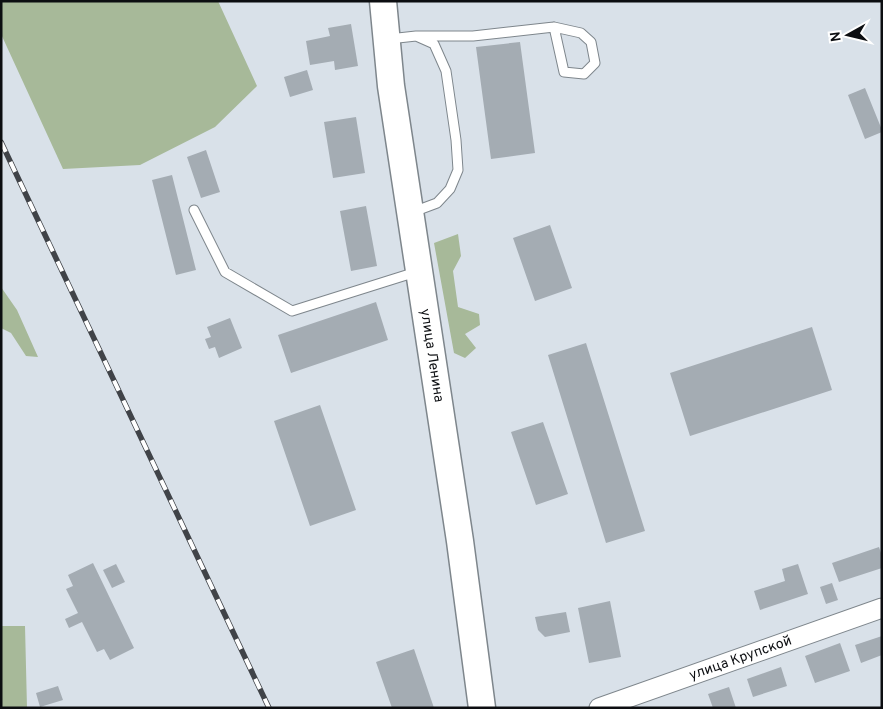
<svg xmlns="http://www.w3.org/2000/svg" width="883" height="709" viewBox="0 0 883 709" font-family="Overpass,sans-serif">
  <rect width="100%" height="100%" fill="#d9e1e9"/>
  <path fill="#a7b999" d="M 1,1 L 218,1 L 257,86 L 215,127 L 140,165 L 63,169 L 1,34 Z
    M 458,234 L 461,256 L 453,271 L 458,307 L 479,314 L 480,325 L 465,334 L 476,348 L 465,358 L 454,353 L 434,243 Z
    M 1,287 L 17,310 L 38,357 L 26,356 L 11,333 L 1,328 Z
    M 1,626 L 25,626 L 27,708 L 1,708 Z"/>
  <path fill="#a4acb3" d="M 351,24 L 358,66 L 335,70 L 334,61 L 310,65 L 306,41 L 330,36 L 328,28 Z
    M 520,42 L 535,153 L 491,159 L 476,47 Z
    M 307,70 L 313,90 L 290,97 L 284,77 Z
    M 865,88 L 882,130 L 882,132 L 865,139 L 848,95 Z
    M 356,117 L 365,173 L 333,178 L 324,122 Z
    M 206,150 L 220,192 L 201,198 L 187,157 Z
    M 172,175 L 196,270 L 176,275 L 152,180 Z
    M 366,206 L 377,266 L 351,271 L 340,211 Z
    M 550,225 L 572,288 L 535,301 L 513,238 Z
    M 376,302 L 388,340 L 291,373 L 278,335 Z
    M 230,318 L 242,348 L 219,358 L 215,347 L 209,349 L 205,339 L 211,337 L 207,327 Z
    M 812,327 L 832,390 L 690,436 L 670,373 Z
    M 586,343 L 645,531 L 606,543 L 548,355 Z
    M 320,405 L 356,510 L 310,526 L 274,421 Z
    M 543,422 L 568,494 L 536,505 L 511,432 Z
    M 879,547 L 882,556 L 882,568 L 839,582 L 832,563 Z
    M 93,563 L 134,648 L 110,660 L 104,649 L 97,652 L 82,622 L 69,628 L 65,619 L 78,613 L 66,589 L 73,586 L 68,575 Z
    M 116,564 L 125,582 L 112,588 L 103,570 Z
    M 798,564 L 808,594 L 760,610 L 754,591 L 785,581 L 782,569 Z
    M 832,583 L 838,600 L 826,604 L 820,587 Z
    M 610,601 L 621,657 L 589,663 L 578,608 Z
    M 566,612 L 570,632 L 545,637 L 538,630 L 535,617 Z
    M 882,636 L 882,655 L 861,663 L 855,645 Z
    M 840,643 L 850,671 L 815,683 L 805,656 Z
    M 414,649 L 434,708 L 392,708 L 376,662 Z
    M 781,667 L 787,686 L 753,697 L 747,679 Z
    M 58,686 L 63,700 L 40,707 L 36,693 Z
    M 729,687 L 736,708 L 713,708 L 708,694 Z"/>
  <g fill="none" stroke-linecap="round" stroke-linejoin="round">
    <g stroke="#7e868c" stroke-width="11">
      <path id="lane" d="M 416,36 L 473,36 L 554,27 L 581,33 L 591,42 L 595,63 L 584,74 L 564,72 L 554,27
        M 389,39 L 416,36 L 434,44 L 446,71 L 456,140 L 458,170 L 450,189 L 437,203 L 413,212
        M 194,210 L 225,272 L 292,311 L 416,272"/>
    </g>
    <g stroke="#7e868c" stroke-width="21">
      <g id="street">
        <path id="s1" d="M 599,708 L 882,608"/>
      </g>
    </g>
    <g stroke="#7e868c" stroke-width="29">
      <g id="secondary">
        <path id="s2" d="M 383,1 L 391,86 L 460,541 L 482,708"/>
      </g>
    </g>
    <use href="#lane" stroke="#fff" stroke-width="9"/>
    <use href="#street" stroke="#fff" stroke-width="19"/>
    <use href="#secondary" stroke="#fff" stroke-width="26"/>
    <g stroke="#404348" stroke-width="5.5">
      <path id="rail" d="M 1,142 L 269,708"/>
    </g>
    <use href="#rail" stroke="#fff" stroke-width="4" stroke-dasharray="11" stroke-linecap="butt"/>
  </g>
  <g text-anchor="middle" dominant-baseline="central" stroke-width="4" stroke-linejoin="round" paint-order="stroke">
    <g font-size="14" fill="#0c0e11" stroke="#fff">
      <text stroke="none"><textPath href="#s2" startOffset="358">улица Ленина</textPath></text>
      <text stroke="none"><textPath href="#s1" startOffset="150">улица Крупской</textPath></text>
    </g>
  </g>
  <rect width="883" height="709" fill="none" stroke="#0c0e11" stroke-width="5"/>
  <g transform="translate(848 35) rotate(262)" stroke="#ffffff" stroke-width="4" paint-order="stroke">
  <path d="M0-4L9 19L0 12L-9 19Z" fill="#0c0e11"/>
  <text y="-8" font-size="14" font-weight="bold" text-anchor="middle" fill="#0c0e11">N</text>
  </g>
</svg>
